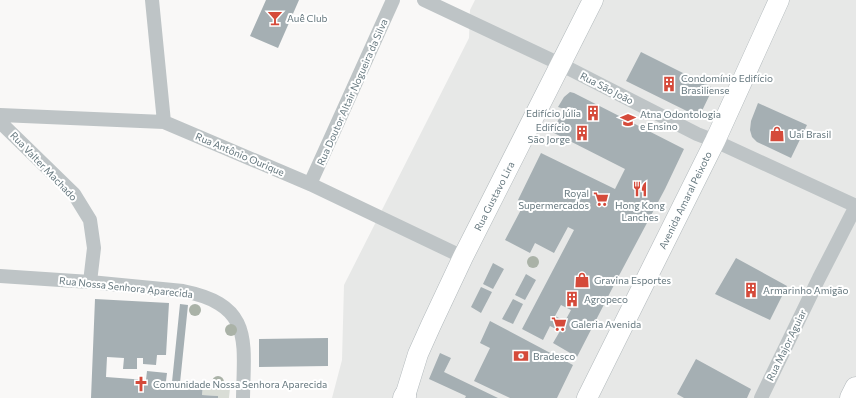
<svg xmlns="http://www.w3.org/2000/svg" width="856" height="398" viewBox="0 0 856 398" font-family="Commissioner,sans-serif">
  <rect width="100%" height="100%" fill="#f9f8f7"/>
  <path fill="#e7e8e7" d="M 475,0 L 856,0 L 856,398 L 332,398 L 342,360 L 344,285 L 469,38 L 470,10 Z"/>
  <path fill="#d9ddd6" d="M 203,385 L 230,388 L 229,398 L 218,398 L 218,396 L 202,395 Z"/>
  <path fill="#a5afb3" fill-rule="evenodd" d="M 266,0 L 299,0 L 278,48 L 250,36 Z
    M 641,52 L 713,88 L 699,117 L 626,81 Z
    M 570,92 L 574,93 L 684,149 L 665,189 L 614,285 L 577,357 L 553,343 L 560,331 L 550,326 L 543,340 L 522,329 L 574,230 L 568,227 L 554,253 L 535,243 L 530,253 L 505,240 L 524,204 L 518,200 L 541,153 L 615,189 L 625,169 L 552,132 L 564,109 L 558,107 L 564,97 ZM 561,305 L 571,310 L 565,321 L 555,316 Z
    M 758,103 L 807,125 L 791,158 L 757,142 L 752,137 L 750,130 L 751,121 Z
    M 736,258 L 787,286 L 770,320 L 715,294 Z
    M 493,263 L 504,269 L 493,289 L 483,284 Z
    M 526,274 L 536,280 L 525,300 L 515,295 Z
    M 481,287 L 492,292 L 481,313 L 471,307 Z
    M 95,299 L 169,303 L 166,355 L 157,355 L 156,365 L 143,364 L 143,358 L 137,358 L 137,369 L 123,369 L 124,358 L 107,357 L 106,377 L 146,380 L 147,371 L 167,373 L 166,381 L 172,382 L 180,304 L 188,305 L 180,383 L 203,385 L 202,395 L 218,396 L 218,398 L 91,398 Z
    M 513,299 L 523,304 L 513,324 L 502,319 Z
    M 490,321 L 573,365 L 557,398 L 510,398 L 474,381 L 490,348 L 480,343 Z
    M 328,338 L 328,366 L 259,367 L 259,339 Z
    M 440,353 L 451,358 L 444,372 L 498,398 L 465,398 L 466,396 L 429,379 Z
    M 696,359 L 751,389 L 747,398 L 684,398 L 677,394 Z"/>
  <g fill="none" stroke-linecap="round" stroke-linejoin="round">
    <g stroke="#b1b8bb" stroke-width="21">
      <path id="secondary" d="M 405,396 L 418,354 L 431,325 L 463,257 L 593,0
        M 587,398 L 715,141 L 779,0"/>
    </g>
    <g stroke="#b2b8bb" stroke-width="23">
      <path id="primary" d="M 404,398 L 405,396
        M 851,398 L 856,388"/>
    </g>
    <path stroke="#bec4c6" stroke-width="14" d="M 152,0 L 164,122
      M 424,0 L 560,64 L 697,134 L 715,141 L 856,206
      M 0,115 L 164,122 L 310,184 L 463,257
      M 0,122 L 74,194 L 90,220 L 94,248 L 90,282
      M 310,184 L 393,0
      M 0,276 L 90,282 L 183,291 C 253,305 244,340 243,398
      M 761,398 L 819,278 L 856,206"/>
    <use href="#secondary" stroke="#fff" stroke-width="20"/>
    <use href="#primary" stroke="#fff" stroke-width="22"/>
  </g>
  <g fill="#aab2a7">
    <circle cx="533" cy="262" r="6"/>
    <circle cx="195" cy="310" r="6"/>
    <circle cx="231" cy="330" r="6"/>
    <circle cx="218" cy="382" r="6"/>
  </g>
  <defs>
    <g id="bar-bare" transform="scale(1.2)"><path d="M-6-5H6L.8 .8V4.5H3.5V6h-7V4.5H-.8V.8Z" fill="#d54a3a" stroke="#fff" stroke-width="2.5" paint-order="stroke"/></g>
    <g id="building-bare" transform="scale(1.2)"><path d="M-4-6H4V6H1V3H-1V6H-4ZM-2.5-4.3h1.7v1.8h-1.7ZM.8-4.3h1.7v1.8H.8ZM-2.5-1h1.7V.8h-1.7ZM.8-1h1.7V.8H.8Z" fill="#d54a3a" stroke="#fff" stroke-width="2.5" paint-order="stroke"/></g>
    <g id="university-bare" transform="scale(1.2)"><path d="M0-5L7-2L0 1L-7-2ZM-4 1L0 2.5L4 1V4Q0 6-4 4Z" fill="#d54a3a" stroke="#fff" stroke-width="2.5" paint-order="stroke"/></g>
    <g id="shop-bare" transform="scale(1.2)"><path d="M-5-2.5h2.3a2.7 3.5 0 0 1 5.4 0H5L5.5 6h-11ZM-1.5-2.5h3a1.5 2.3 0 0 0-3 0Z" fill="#d54a3a" stroke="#fff" stroke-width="2.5" paint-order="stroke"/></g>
    <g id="restaurant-bare" transform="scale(1.2)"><path d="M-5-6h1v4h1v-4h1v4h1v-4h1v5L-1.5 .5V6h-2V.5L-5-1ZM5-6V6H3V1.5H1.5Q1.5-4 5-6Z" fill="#d54a3a" stroke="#fff" stroke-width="2.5" paint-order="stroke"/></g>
    <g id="supermarket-bare" transform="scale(1.2)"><path d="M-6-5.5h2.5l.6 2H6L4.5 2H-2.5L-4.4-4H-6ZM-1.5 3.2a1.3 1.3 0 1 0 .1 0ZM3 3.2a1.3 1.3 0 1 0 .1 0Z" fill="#d54a3a" stroke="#fff" stroke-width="2.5" paint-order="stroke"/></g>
    <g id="bank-bare" transform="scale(1.2)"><path d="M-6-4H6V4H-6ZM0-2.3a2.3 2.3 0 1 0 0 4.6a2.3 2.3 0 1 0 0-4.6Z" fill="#d54a3a" stroke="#fff" stroke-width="2.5" paint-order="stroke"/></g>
    <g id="church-bare" transform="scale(1.2)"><path d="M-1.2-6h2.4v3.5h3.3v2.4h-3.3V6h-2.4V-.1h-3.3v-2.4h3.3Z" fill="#d54a3a" stroke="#fff" stroke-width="2.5" paint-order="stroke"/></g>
  </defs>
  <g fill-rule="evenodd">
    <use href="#bar-bare" x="275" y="18"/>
    <use href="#building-bare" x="669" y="84"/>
    <use href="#building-bare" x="593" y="113"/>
    <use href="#university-bare" x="628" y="120"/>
    <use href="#building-bare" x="582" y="133"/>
    <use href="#shop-bare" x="777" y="134"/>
    <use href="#restaurant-bare" x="640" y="189"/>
    <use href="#supermarket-bare" x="601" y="199"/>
    <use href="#shop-bare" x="582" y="280"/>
    <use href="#building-bare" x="751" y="290"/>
    <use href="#building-bare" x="572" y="299"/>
    <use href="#supermarket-bare" x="559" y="324"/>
    <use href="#bank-bare" x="521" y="356"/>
    <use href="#church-bare" x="141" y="384"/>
  </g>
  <g text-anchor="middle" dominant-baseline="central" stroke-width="4" stroke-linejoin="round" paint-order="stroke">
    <g font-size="10" fill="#66787f" stroke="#fff" text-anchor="start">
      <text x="287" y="18">Auê Club</text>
      <text x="681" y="78">Condomínio Edifício<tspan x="681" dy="12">Brasiliense</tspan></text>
      <text x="581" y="113" text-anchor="end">Edifício Júlia</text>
      <text x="640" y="114">Atna Odontologia<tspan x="640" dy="12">e Ensino</tspan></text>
      <text x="570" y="127" text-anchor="end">Edifício<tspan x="570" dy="12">São Jorge</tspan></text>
      <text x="789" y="134">Uai Brasil</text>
      <text x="589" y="193" text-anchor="end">Royal<tspan x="589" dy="12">Supermercados</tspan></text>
      <text x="640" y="205" text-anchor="middle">Hong Kong<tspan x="640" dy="12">Lanches</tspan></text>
      <text x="594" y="280">Gravina Esportes</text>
      <text x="763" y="290">Armarinho Amigão</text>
      <text x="584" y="299">Agropeco</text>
      <text x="571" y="324">Galeria Avenida</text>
      <text x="533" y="356">Bradesco</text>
      <text x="153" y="384">Comunidade Nossa Senhora Aparecida</text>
    </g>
    <g font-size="10" fill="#66787f" stroke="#fff">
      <text transform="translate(607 88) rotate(27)">Rua São João</text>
      <text transform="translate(352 92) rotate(-66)">Rua Doutor Altair Nogueira da Silva</text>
      <text transform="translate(240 154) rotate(23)">Rua Antônio Ourique</text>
      <text transform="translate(44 166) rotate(46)">Rua Valter Machado</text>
      <text transform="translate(494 196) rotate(-63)">Rua Gustavo Lira</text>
      <text transform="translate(685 200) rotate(-64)">Avenida Amaral Peixoto</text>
      <text transform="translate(126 287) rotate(6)">Rua Nossa Senhora Aparecida</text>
      <text transform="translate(786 345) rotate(-64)">Rua Major Aguiar</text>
    </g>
  </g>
</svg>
